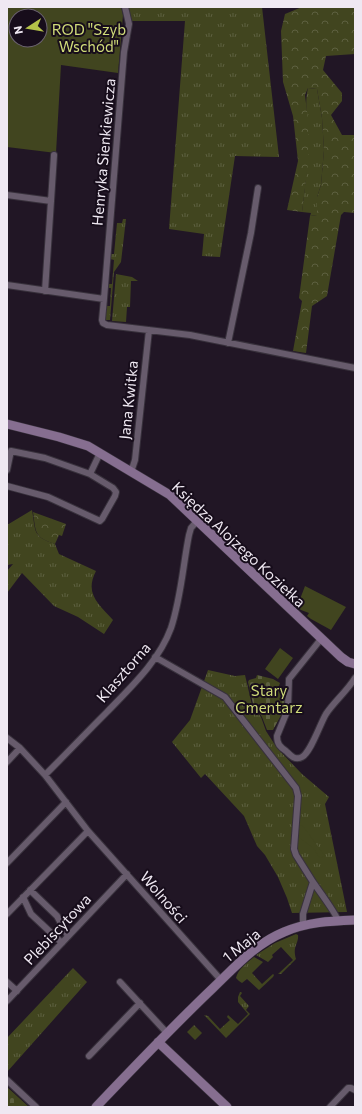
<svg xmlns="http://www.w3.org/2000/svg" width="362" height="1114" viewBox="0 0 362 1114" font-family="Commissioner,sans-serif">
  <defs>
    <pattern id="grass-tufts" width="24" height="20" patternUnits="userSpaceOnUse"><rect width="24" height="20" fill="#41451f"/><path d="M3 7l-1-3M5 7V3M7 7l1-3M15 17l-1-3M17 17v-4M19 17l1-3" fill="none" stroke="#5d6040"/></pattern>
    <pattern id="forest-crowns" width="20" height="18" patternUnits="userSpaceOnUse"><rect width="20" height="18" fill="#41451f"/><path d="M2 6a3 3 0 1 1 6 0M12 15a3 3 0 1 1 6 0" fill="none" stroke="#5d6040"/></pattern>
    <pattern id="cemetery-stones" width="16" height="16" patternUnits="userSpaceOnUse"><rect width="16" height="16" fill="#41451f"/><path d="M2 7V4a2 2 0 0 1 4 0v3zM10 15v-3a2 2 0 0 1 4 0v3z" fill="#5d6040"/></pattern>
  </defs>
  <rect width="100%" height="100%" fill="#211625"/>
  <path fill="url(#grass-tufts)" d="M 127,7 L 262,7 L 279,157 L 235,156 L 220,257 L 202,256 L 204,234 L 169,229 L 185,21 L 131,21 Z
    M 308,88 L 317,89 L 322,118 L 324,150 L 321,185 L 317,197 L 317,215 L 310,216 L 311,213 L 302,212 C 305,187 308,163 308,138 C 308,121 304,104 308,88 Z
    M 123,219 L 126,219 L 121,262 L 114,272 L 110,320 L 105,320 L 106,306 L 110,306 L 111,288 L 107,288 L 107,284 L 112,284 L 114,260 L 110,259 L 110,254 L 114,254 L 117,223 L 122,223 Z
    M 116,274 L 132,277 L 138,281 L 131,281 L 130,307 L 127,307 L 126,322 L 112,321 Z
    M 32,510 C 36,532 32,536 55,544 L 59,554 L 96,571 C 84,594 99,604 113,620 L 104,634 L 78,617 L 54,606 L 22,573 L 7,593 L 7,571 L 13,564 L 7,565 L 7,525 Z
    M 208,670 L 235,676 L 245,675 L 252,705 L 261,717 L 266,731 L 277,748 L 302,774 L 329,797 L 325,804 L 347,912 L 292,913 L 287,898 L 278,877 L 265,855 L 257,846 L 244,816 L 205,774 L 201,778 L 172,742 L 190,720 Z
    M 296,934 L 298,935 C 299,944 292,946 296,959 L 281,974 L 278,974 L 293,960 L 281,947 L 272,955 L 273,957 L 268,962 L 256,955 L 275,943 Z
    M 254,957 L 263,962 L 252,973 L 262,984 L 273,974 L 274,975 L 273,977 L 259,990 L 247,979 L 242,983 L 239,981 L 236,978 C 238,969 247,963 254,957 Z
    M 73,968 L 87,982 L 7,1072 L 7,1038 Z
    M 240,992 L 241,992 L 242,993 L 240,996 L 249,1006 L 246,1010 L 250,1014 L 226,1038 L 204,1015 L 208,1016 L 220,1029 L 230,1020 L 227,1017 L 228,1015 L 238,1024 L 248,1014 L 238,1002 L 238,997 Z
    M 194,1025 L 202,1033 L 195,1040 L 187,1032 Z"/>
  <path fill="url(#forest-crowns)" d="M 302,7 L 355,7 L 355,54 L 326,56 L 323,70 L 342,93 L 342,101 L 331,115 L 342,135 L 355,135 L 354,178 L 355,179 L 355,213 L 344,212 L 341,215 L 327,296 L 312,306 L 306,353 L 293,351 L 302,301 L 299,298 L 310,216 L 317,215 L 317,197 L 321,185 L 324,150 L 322,118 L 317,89 L 308,88 L 305,95 L 308,120 L 308,164 L 302,212 L 287,210 L 298,161 L 293,116 L 283,82 L 281,31 L 285,14 Z
    M 33,512 L 66,524 L 62,536 L 59,535 L 55,544 C 34,537 36,533 33,512 Z"/>
  <path fill="url(#cemetery-stones)" d="M 257,675 L 273,679 L 280,683 L 279,686 L 285,691 L 285,708 L 273,730 L 267,730 L 262,717 L 253,704 L 248,682 L 249,680 L 256,678 Z
    M 7,1087 L 29,1107 L 7,1107 Z"/>
  <path fill="#41451f" fill-rule="evenodd" d="M 7,7 L 121,7 L 123,15 L 118,73 L 61,65 L 56,153 L 7,147 ZM 16,16 L 40,16 L 40,40 L 16,40 Z
    M 305,586 L 346,607 L 331,630 L 311,619 L 307,616 L 309,613 L 301,610 L 297,607 Z
    M 280,648 L 293,658 L 278,679 L 265,669 Z
    M 302,825 L 325,856 L 320,858 L 313,848 L 300,838 L 298,831 L 300,829 L 300,826 Z"/>
  <g fill="none" stroke-linecap="round" stroke-linejoin="round">
    <g stroke="#38313c" stroke-width="8">
      <path id="street" d="M 125,7 L 129,24 L 124,52 L 104,299 L 102,320 L 103,323 L 107,325 L 190,335 L 355,368
        M 7,195 L 51,201 L 45,291
        M 51,201 L 54,155
        M 7,285 L 104,299
        M 228,343 L 251,233 L 258,188
        M 7,470 L 11,451 L 45,458 L 90,474 L 113,488 L 116,492 L 115,496 L 102,519 L 100,521 L 48,497 L 7,486
        M 131,472 L 135,460 L 149,330
        M 90,474 L 100,453
        M 321,639 L 289,679 L 288,709 L 277,736 C 277,744 280,747 286,751 C 290,755 295,761 302,757 C 311,752 320,724 326,714 C 334,702 347,691 355,678
        M 155,657 L 225,697 L 296,788 L 298,796 L 294,849 L 296,855 L 313,882 L 303,914 L 303,925
        M 7,738 L 20,748 L 45,775 L 88,831 L 221,980
        M 7,762 L 20,748
        M 45,775 C 66,754 86,733 107,712 C 131,687 159,661 171,628 C 181,598 183,565 189,535 L 191,528 L 197,521
        M 7,863 L 66,802
        M 313,882 C 317,888 338,916 338,921
        M 30,890 L 57,916 L 68,936
        M 23,897 L 31,914 L 62,943
        M 7,914 L 88,831
        M 7,982 L 17,991
        M 120,982 L 167,1033
        M 7,1001 L 127,874
        M 89,1056 L 140,1003
        M 7,1080 L 36,1107
        M 330,1107 L 348,1088 L 351,1088 L 355,1090"/>
    </g>
    <g stroke="#38313c" stroke-width="10">
      <path id="secondary" d="M 7,424 L 59,437 L 88,446 L 170,495 L 341,657 L 348,662 L 355,664
        M 158,1042 L 227,1107
        M 96,1107 C 134,1067 173,1026 213,988 C 235,967 255,944 284,932 C 307,922 330,921 355,920"/>
    </g>
    <use href="#street" stroke="#675b6c" stroke-width="6"/>
    <use href="#secondary" stroke="#866e90" stroke-width="9"/>
  </g>
  <g text-anchor="middle" dominant-baseline="central" stroke-width="4" stroke-linejoin="round" paint-order="stroke">
    <g font-size="15" fill="#d0dc79" stroke="#170d1b">
      <text x="89" y="29">ROD "Szyb<tspan x="89" dy="17">Wschód"</tspan></text>
      <text x="269" y="690">Stary<tspan x="269" dy="17">Cmentarz</tspan></text>
    </g>
    <g font-size="15" fill="#efe8f2" stroke="#170d1b">
      <text transform="translate(103 152) rotate(-85)">Henryka Sienkiewicza</text>
      <text transform="translate(128 400) rotate(-84)">Jana Kwitka</text>
      <text transform="translate(239 544) rotate(43)">Księdza Alojzego Koziełka</text>
      <text transform="translate(123 672) rotate(-49)">Klasztorna</text>
      <text transform="translate(164 897) rotate(49)">Wolności</text>
      <text transform="translate(57 929) rotate(-47)">Plebiscytowa</text>
      <text transform="translate(241 945) rotate(-39)">1 Maja</text>
    </g>
  </g>
  <rect width="362" height="1114" fill="none" stroke="#efe8f2" stroke-width="16"/>
  <g transform="translate(28 28) rotate(258)"><circle r="19" fill="#170d1b" stroke="#6d6571"/>
  <path d="M0-3L7 15L0 10L-7 15Z" fill="#b5c249"/>
  <text y="-6" font-size="11" font-weight="bold" text-anchor="middle" fill="#efe8f2">N</text>
  </g>
</svg>
